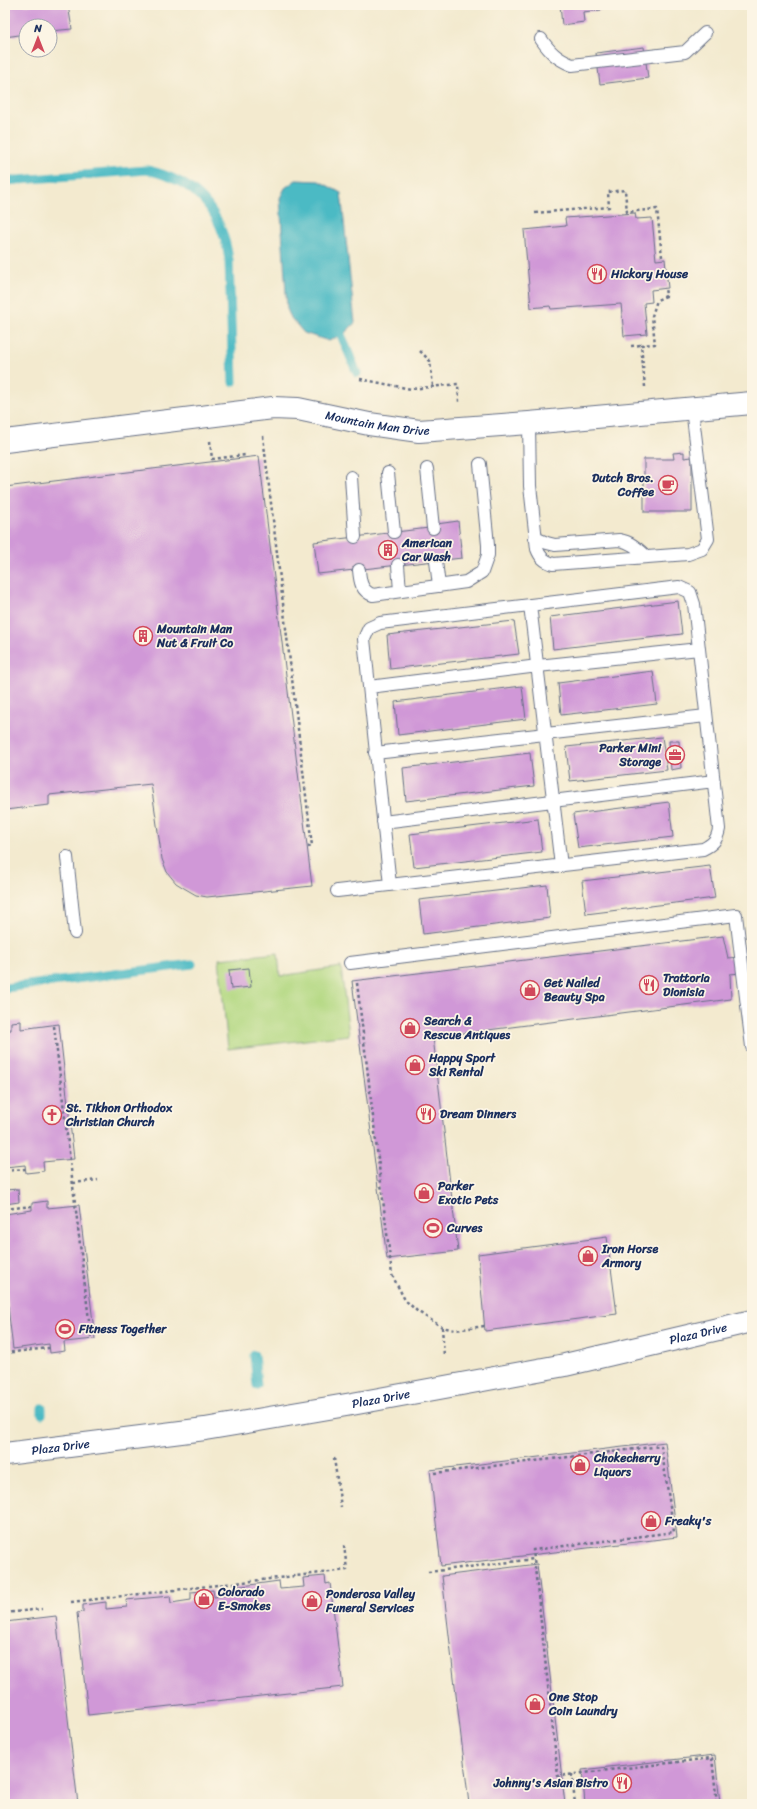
<svg xmlns="http://www.w3.org/2000/svg" width="757" height="1809" viewBox="0 0 757 1809" font-family="Sriracha,sans-serif">
  <rect width="100%" height="100%" fill="#fcf5e5"/>
  <filter id="ink" filterUnits="userSpaceOnUse"><feTurbulence type="fractalNoise" baseFrequency=".025" numOctaves="2"/><feDisplacementMap in="SourceGraphic" scale="8" xChannelSelector="R" yChannelSelector="G"/><feConvolveMatrix kernelMatrix="1 2 1 2 8 2 1 2 1" color-interpolation-filters="sRGB"/></filter>
  <filter id="wash" filterUnits="userSpaceOnUse"><feTurbulence type="fractalNoise" baseFrequency=".012" numOctaves="4" result="noise"/><feDisplacementMap in="SourceGraphic" scale="16" xChannelSelector="R" yChannelSelector="G"/><feGaussianBlur stdDeviation="0.9" result="paint"/><feColorMatrix in="noise" values="0 0 0 0 0 0 0 0 0 0 0 0 0 0 0 0 0 1.4 0 .05"/><feComposite in="paint" operator="in"/></filter>
  <g filter="url(#wash)">
    <rect width="100%" height="100%" fill="#f3eacf"/>
    <path fill="#b2d881" stroke="#668470" d="M 278,953 L 280,976 L 341,967 L 349,1035 L 228,1049 L 219,959 Z"/>
    <path fill="#4bbac4" stroke="#337491" d="M 296,180 L 319,181 L 341,193 L 355,323 L 345,333 L 329,341 L 304,333 L 291,318 L 287,309 L 280,198 L 285,188 Z"/>
    <g fill="none" stroke-linecap="round" stroke-linejoin="round">
      <path stroke="#4bbac4" stroke-width="9" d="M 5,181 L 147,170 C 196,181 222,210 229,260 L 233,382
        M 337,325 L 357,373
        M 5,988 L 192,964
        M 254,1355 L 257,1385
        M 42,1408 L 42,1414"/>
    </g>
    <g id="blocks">
      <path fill="#d098d7" d="M 5,5 L 68,5 L 72,29 L 50,31 L 50,26 L 26,26 L 26,34 L 5,37 Z
        M 560,5 L 600,5 L 601,10 L 583,12 L 584,22 L 562,25 Z
        M 644,47 L 648,78 L 600,84 L 596,53 Z
        M 635,213 L 636,219 L 652,218 L 656,260 L 665,259 L 668,288 L 651,290 L 652,302 L 644,303 L 647,334 L 624,336 L 621,304 L 551,309 L 550,306 L 531,308 L 524,230 L 566,226 L 565,218 Z
        M 684,452 L 684,458 L 692,457 L 692,512 L 644,512 L 644,459 L 674,459 L 673,453 Z
        M 259,456 L 312,886 L 207,897 L 196,895 L 184,888 L 176,883 L 167,872 L 162,859 L 151,784 L 49,795 L 49,805 L 5,810 L 5,487 Z
        M 458,521 L 462,558 L 318,574 L 314,542 L 437,527 L 437,524 Z
        M 678,601 L 682,634 L 553,649 L 550,617 Z
        M 514,621 L 519,654 L 390,669 L 387,635 Z
        M 653,671 L 657,704 L 561,715 L 558,683 Z
        M 522,686 L 526,719 L 398,735 L 395,702 Z
        M 662,737 L 667,770 L 570,781 L 566,747 Z
        M 669,741 L 679,741 L 681,768 L 671,770 Z
        M 530,753 L 534,786 L 406,801 L 403,768 Z
        M 669,802 L 673,837 L 578,848 L 573,814 Z
        M 538,819 L 542,852 L 414,867 L 410,834 Z
        M 710,866 L 715,898 L 586,914 L 582,881 Z
        M 547,885 L 550,918 L 423,934 L 419,900 Z
        M 723,936 L 728,958 L 739,957 L 741,973 L 730,974 L 731,999 L 433,1037 L 458,1251 L 387,1259 L 352,981 Z
        M 249,968 L 251,987 L 231,989 L 229,970 Z
        M 21,1021 L 21,1029 L 59,1024 L 74,1159 L 43,1162 L 44,1171 L 26,1173 L 25,1165 L 5,1167 L 5,1031 L 11,1030 L 11,1022 Z
        M 18,1189 L 19,1202 L 5,1204 L 5,1190 Z
        M 47,1201 L 47,1208 L 79,1205 L 95,1339 L 64,1342 L 65,1351 L 50,1353 L 49,1344 L 13,1349 L 5,1281 L 5,1214 L 32,1210 L 32,1203 Z
        M 607,1237 L 617,1314 L 485,1331 L 478,1254 Z
        M 665,1442 L 677,1537 L 441,1566 L 430,1470 Z
        M 537,1564 L 565,1804 L 469,1804 L 442,1576 Z
        M 325,1576 L 326,1584 L 330,1583 L 343,1687 L 88,1715 L 77,1613 L 83,1612 L 83,1605 L 106,1602 L 106,1609 L 127,1607 L 126,1600 L 170,1596 L 171,1603 L 191,1600 L 191,1592 L 213,1590 L 214,1597 L 235,1594 L 235,1587 L 279,1581 L 280,1589 L 304,1587 L 303,1578 Z
        M 56,1616 L 78,1804 L 5,1804 L 5,1622 Z
        M 715,1755 L 720,1804 L 585,1804 L 582,1770 Z"/>
    </g>
  </g>
  <g filter="url(#ink)">
    <use href="#blocks" fill-opacity="0" stroke="#677086" stroke-width="1"/>
    <g fill="none" stroke-linecap="round" stroke-linejoin="round">
      <g stroke="#677086" stroke-width="14">
        <path id="service" d="M 541,39 C 550,52 557,59 572,65 L 685,52 L 705,33
          M 529,423 L 530,486 L 537,549 C 540,557 544,561 553,564 L 688,554 L 702,549 L 708,539 L 692,409
          M 427,469 L 433,528
          M 388,473 L 394,532
          M 351,477 L 355,537
          M 535,538 L 547,543 L 555,545 L 619,540 C 631,542 637,548 646,556
          M 436,561 L 439,586
          M 398,565 L 400,591
          M 359,570 C 360,581 361,591 373,595 L 466,582 L 482,572 L 488,555 L 488,545 L 480,464
          M 530,605 L 561,866
          M 369,687 L 538,666 L 699,649
          M 375,753 L 706,716
          M 383,822 L 714,781
          M 67,857 L 75,933
          M 337,891 L 703,849 C 713,844 717,840 719,829 L 694,604 L 690,592 L 679,587 L 380,623 L 369,628 L 364,639 L 390,885
          M 350,963 L 736,915 L 752,1047"/>
      </g>
      <g stroke="#677086" stroke-width="24">
        <g id="minor">
          <path id="s1" d="M 5,441 L 273,408 L 298,409 L 369,424 L 419,431 L 529,423 L 752,403"/>
        </g>
      </g>
      <g stroke="#677086" stroke-width="24">
        <g id="tertiary">
          <path id="s2" d="M 5,1454 L 205,1429 L 352,1404 L 565,1365 L 752,1321"/>
        </g>
      </g>
      <path stroke="#677086" stroke-width="2.5" stroke-dasharray="3 3" stroke-linecap="butt" d="M 535,213 L 609,207 L 608,192 L 625,190 L 627,212 L 657,209 L 662,257
        M 631,346 L 641,345
        M 420,351 L 430,361 L 433,386
        M 360,379 L 411,389 L 458,384 L 459,402
        M 645,387 L 641,345 L 655,344 L 652,316 L 657,300 L 666,296 L 665,287
        M 263,436 L 312,846 L 308,847
        M 210,441 L 212,459 L 245,455 L 246,457
        M 357,983 L 392,1275 L 405,1300 L 417,1311 L 442,1327 L 455,1330 L 485,1326
        M 54,1026 L 91,1337
        M 5,1029 L 11,1028
        M 5,1171 L 25,1169
        M 73,1183 L 98,1180
        M 5,1209 L 32,1206
        M 442,1327 L 444,1356
        M 5,1353 L 49,1348
        M 334,1458 L 341,1507
        M 434,1473 L 661,1446 L 674,1532 L 533,1550 L 558,1776 L 712,1758 L 717,1804
        M 428,1572 L 534,1559
        M 71,1602 L 347,1570 L 344,1545
        M 5,1613 L 42,1609
        M 572,1774 L 575,1804"/>
      <use href="#service" stroke="#fff" stroke-width="12"/>
      <use href="#minor" stroke="#fff" stroke-width="22"/>
      <use href="#tertiary" stroke="#fff" stroke-width="22"/>
    </g>
  </g>
  <defs>
    <g id="restaurant-ring" transform="scale(1)"><circle r="9.5" fill="#fcf5e5" stroke="#d1495b" stroke-width="1.5"/><path d="M-5-6h1v4h1v-4h1v4h1v-4h1v5L-1.5 .5V6h-2V.5L-5-1ZM5-6V6H3V1.5H1.5Q1.5-4 5-6Z" fill="#d1495b"/></g>
    <g id="cafe-ring" transform="scale(1)"><circle r="9.5" fill="#fcf5e5" stroke="#d1495b" stroke-width="1.5"/><path d="M-5.5-4.5H6V0H3Q3 3.5 0 3.5H-2.5Q-5.5 3.5-5.5 0ZM3-3.2v2h1.7v-2ZM-6 4.5H4V6H-6Z" fill="#d1495b"/></g>
    <g id="building-ring" transform="scale(1)"><circle r="9.5" fill="#fcf5e5" stroke="#d1495b" stroke-width="1.5"/><path d="M-4-6H4V6H1V3H-1V6H-4ZM-2.5-4.3h1.7v1.8h-1.7ZM.8-4.3h1.7v1.8H.8ZM-2.5-1h1.7V.8h-1.7ZM.8-1h1.7V.8H.8Z" fill="#d1495b"/></g>
    <g id="office-ring" transform="scale(1)"><circle r="9.5" fill="#fcf5e5" stroke="#d1495b" stroke-width="1.5"/><path d="M-6-3h4V-5.5h4V-3h4V5H-6ZM-1-4.5V-3h2v-1.5ZM-6 0V1H6V0Z" fill="#d1495b"/></g>
    <g id="shop-ring" transform="scale(1)"><circle r="9.5" fill="#fcf5e5" stroke="#d1495b" stroke-width="1.5"/><path d="M-5-2.5h2.3a2.7 3.5 0 0 1 5.4 0H5L5.5 6h-11ZM-1.5-2.5h3a1.5 2.3 0 0 0-3 0Z" fill="#d1495b"/></g>
    <g id="church-ring" transform="scale(1)"><circle r="9.5" fill="#fcf5e5" stroke="#d1495b" stroke-width="1.5"/><path d="M-1.2-6h2.4v3.5h3.3v2.4h-3.3V6h-2.4V-.1h-3.3v-2.4h3.3Z" fill="#d1495b"/></g>
    <g id="stadium-ring" transform="scale(1)"><circle r="9.5" fill="#fcf5e5" stroke="#d1495b" stroke-width="1.5"/><path d="M0-5a6.5 5 0 1 0 0 10a6.5 5 0 1 0 0-10ZM-3.5-1.8h7v3.6h-7Z" fill="#d1495b"/></g>
  </defs>
  <g fill-rule="evenodd">
    <use href="#restaurant-ring" x="597" y="274"/>
    <use href="#cafe-ring" x="668" y="485"/>
    <use href="#building-ring" x="388" y="550"/>
    <use href="#building-ring" x="143" y="636"/>
    <use href="#office-ring" x="675" y="755"/>
    <use href="#restaurant-ring" x="649" y="985"/>
    <use href="#shop-ring" x="530" y="990"/>
    <use href="#shop-ring" x="410" y="1028"/>
    <use href="#shop-ring" x="415" y="1065"/>
    <use href="#restaurant-ring" x="426" y="1114"/>
    <use href="#church-ring" x="52" y="1115"/>
    <use href="#shop-ring" x="424" y="1193"/>
    <use href="#stadium-ring" x="433" y="1228"/>
    <use href="#shop-ring" x="588" y="1256"/>
    <use href="#stadium-ring" x="65" y="1329"/>
    <use href="#shop-ring" x="580" y="1465"/>
    <use href="#shop-ring" x="651" y="1521"/>
    <use href="#shop-ring" x="204" y="1599"/>
    <use href="#shop-ring" x="312" y="1601"/>
    <use href="#shop-ring" x="535" y="1704"/>
    <use href="#restaurant-ring" x="622" y="1783"/>
  </g>
  <g text-anchor="middle" dominant-baseline="central" stroke-width="3.5" stroke-linejoin="round" paint-order="stroke">
    <g font-size="12" font-weight="bold" fill="#1b2f5e" stroke="#fcf5e5" text-anchor="start">
      <text x="611" y="274">Hickory House</text>
      <text x="654" y="478" text-anchor="end">Dutch Bros.<tspan x="654" dy="14">Coffee</tspan></text>
      <text x="402" y="543">American<tspan x="402" dy="14">Car Wash</tspan></text>
      <text x="157" y="629">Mountain Man<tspan x="157" dy="14">Nut &amp; Fruit Co</tspan></text>
      <text x="661" y="748" text-anchor="end">Parker Mini<tspan x="661" dy="14">Storage</tspan></text>
      <text x="663" y="978">Trattoria<tspan x="663" dy="14">Dionisia</tspan></text>
      <text x="544" y="983">Get Nailed<tspan x="544" dy="14">Beauty Spa</tspan></text>
      <text x="424" y="1021">Search &amp;<tspan x="424" dy="14">Rescue Antiques</tspan></text>
      <text x="429" y="1058">Happy Sport<tspan x="429" dy="14">Ski Rental</tspan></text>
      <text x="66" y="1108">St. Tikhon Orthodox<tspan x="66" dy="14">Christian Church</tspan></text>
      <text x="440" y="1114">Dream Dinners</text>
      <text x="438" y="1186">Parker<tspan x="438" dy="14">Exotic Pets</tspan></text>
      <text x="447" y="1228">Curves</text>
      <text x="602" y="1249">Iron Horse<tspan x="602" dy="14">Armory</tspan></text>
      <text x="79" y="1329">Fitness Together</text>
      <text x="594" y="1458">Chokecherry<tspan x="594" dy="14">Liquors</tspan></text>
      <text x="665" y="1521">Freaky's</text>
      <text x="218" y="1592">Colorado<tspan x="218" dy="14">E-Smokes</tspan></text>
      <text x="326" y="1594">Ponderosa Valley<tspan x="326" dy="14">Funeral Services</tspan></text>
      <text x="549" y="1697">One Stop<tspan x="549" dy="14">Coin Laundry</tspan></text>
      <text x="608" y="1783" text-anchor="end">Johnny's Asian Bistro</text>
    </g>
    <g font-size="12" fill="#1b2f5e" stroke="#fcf5e5">
      <text stroke="none"><textPath href="#s1" startOffset="376">Mountain Man Drive</textPath></text>
      <text stroke="none"><textPath href="#s2" startOffset="704">Plaza Drive</textPath></text>
      <text stroke="none"><textPath href="#s2" startOffset="380">Plaza Drive</textPath></text>
      <text stroke="none"><textPath href="#s2" startOffset="56">Plaza Drive</textPath></text>
    </g>
  </g>
  <rect width="757" height="1809" fill="none" stroke="#fcf5e5" stroke-width="20"/>
  <g transform="translate(38 38)"><circle r="19" fill="#fcf5e5" stroke="#a2a6af"/>
  <path d="M0-3L7 15L0 10L-7 15Z" fill="#d1495b"/>
  <text y="-6" font-size="11" font-weight="bold" text-anchor="middle" fill="#1b2f5e">N</text>
  </g>
</svg>
